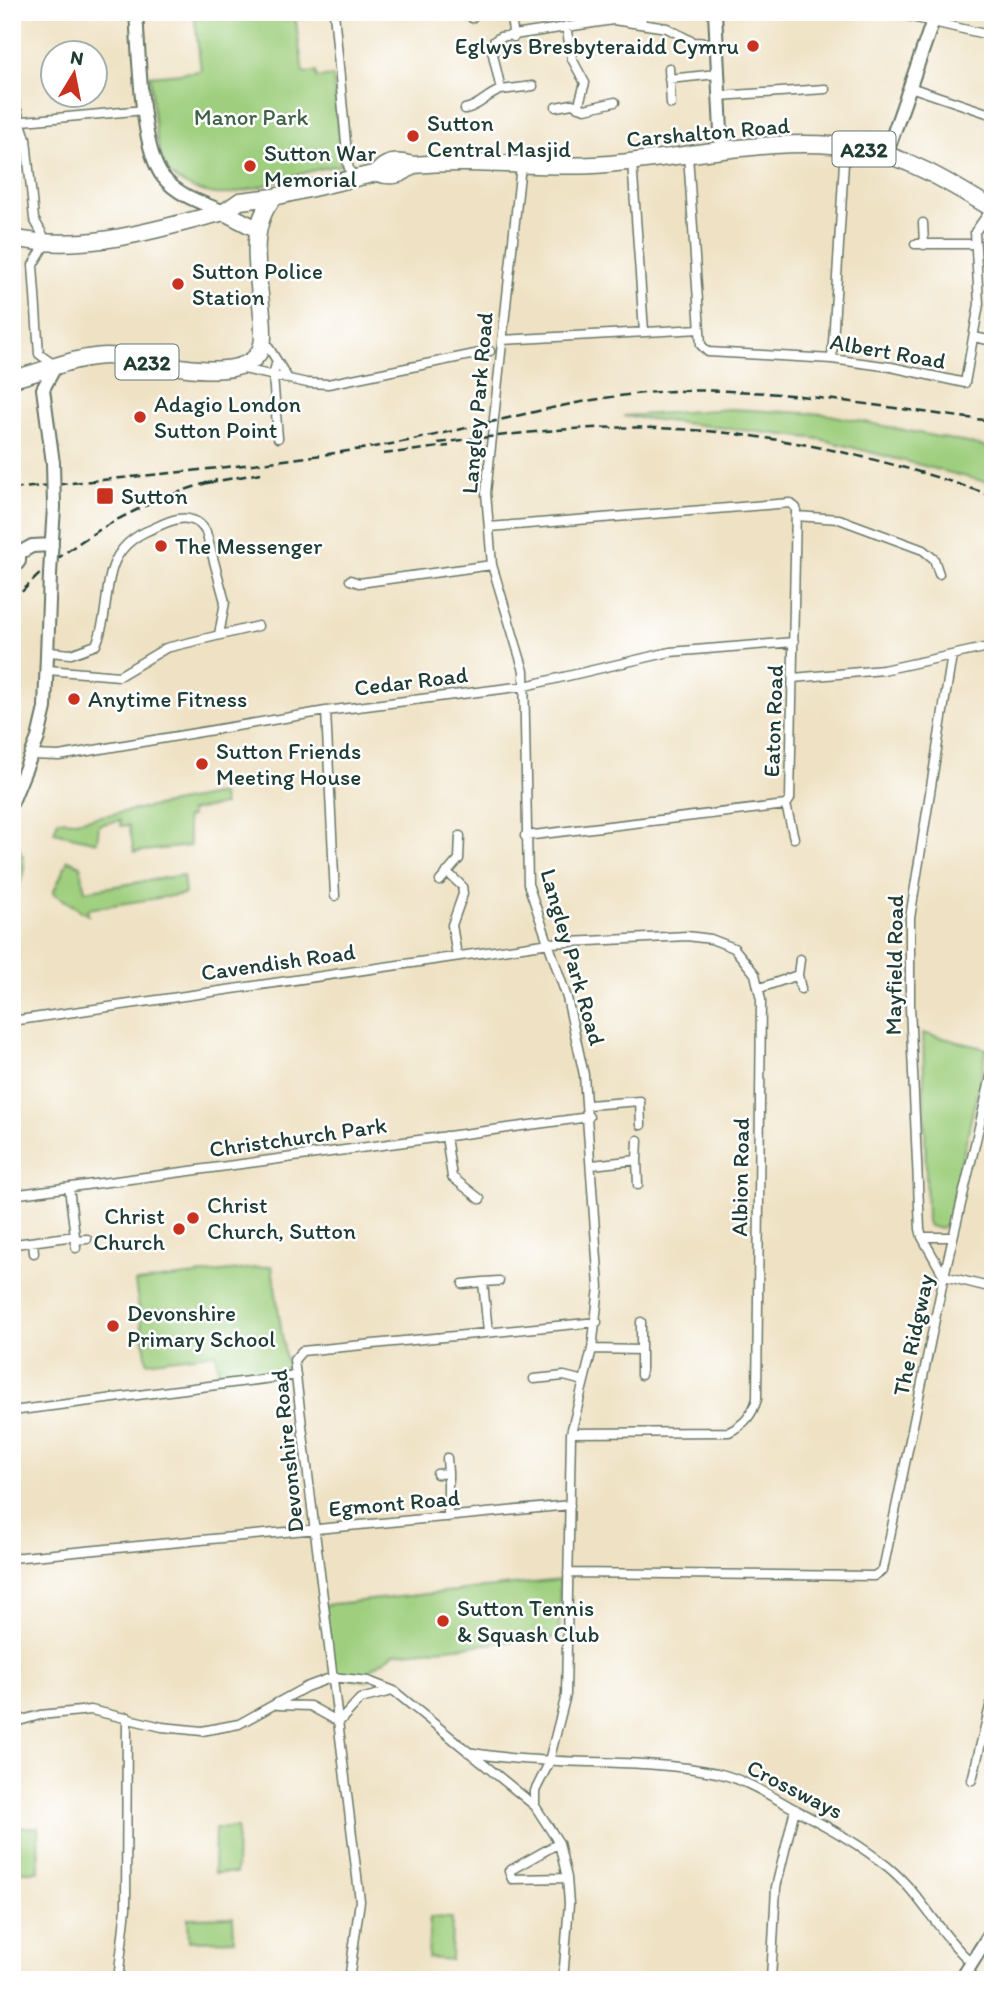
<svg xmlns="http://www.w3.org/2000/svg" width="1005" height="1992" viewBox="0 0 1005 1992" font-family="Itim,sans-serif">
  <rect width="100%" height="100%" fill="#fff"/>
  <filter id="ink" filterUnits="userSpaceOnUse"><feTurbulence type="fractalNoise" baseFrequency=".0143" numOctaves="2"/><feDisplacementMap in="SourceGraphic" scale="14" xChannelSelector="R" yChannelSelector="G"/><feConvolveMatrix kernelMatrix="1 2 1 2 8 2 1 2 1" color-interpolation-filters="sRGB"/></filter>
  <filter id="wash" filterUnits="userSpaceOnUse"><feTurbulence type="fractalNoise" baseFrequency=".00686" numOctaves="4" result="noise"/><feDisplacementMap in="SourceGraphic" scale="28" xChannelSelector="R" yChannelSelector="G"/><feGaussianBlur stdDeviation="1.57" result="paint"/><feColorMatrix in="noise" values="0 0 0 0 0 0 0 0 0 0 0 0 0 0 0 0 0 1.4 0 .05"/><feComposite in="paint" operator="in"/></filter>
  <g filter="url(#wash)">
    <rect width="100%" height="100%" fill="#efe2c4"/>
    <path fill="#9fcf7e" stroke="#5f8659" stroke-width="2" d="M 194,12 L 320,12 L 295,15 L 303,73 L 316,72 L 317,78 L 333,76 L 342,165 C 302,169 263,190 227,194 C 209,196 179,186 168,171 C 154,152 153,100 150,76 L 201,71 Z
      M 730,409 L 825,414 L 993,448 L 993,484 L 820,439 L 623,416 Z
      M 221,794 L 224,805 L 190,811 L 191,817 L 186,818 L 190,846 L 134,852 L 129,825 L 121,826 L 120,820 L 99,825 L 97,842 L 54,832 L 58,820 L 75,821 Z
      M 12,841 C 30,856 26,879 12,896 Z
      M 68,860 L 80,865 L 85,891 L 183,875 L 185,894 L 87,909 L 88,915 L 53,893 Z
      M 923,1033 L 987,1049 L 947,1225 L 940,1229 L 929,1226 L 927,1222 Z
      M 272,1266 L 287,1369 L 219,1378 L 216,1353 L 147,1362 L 135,1282 Z
      M 560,1580 L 559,1637 L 395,1653 L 370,1670 L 368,1681 L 333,1677 L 324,1605 Z
      M 19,1827 L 38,1827 L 39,1871 L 19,1871 Z
      M 215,1828 L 237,1828 L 236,1873 L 214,1873 Z
      M 233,1917 L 234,1940 L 189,1941 L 188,1918 Z
      M 430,1917 L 452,1918 L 451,1960 L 428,1958 Z"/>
  </g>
  <g filter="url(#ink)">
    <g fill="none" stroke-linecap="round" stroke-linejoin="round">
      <g stroke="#687766" stroke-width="11">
        <path id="street" d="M 334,12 L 348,165 L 352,179
          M 470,12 L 472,18
          M 510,12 L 514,37
          M 890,12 L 993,36
          M 641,24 L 643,12
          M 566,26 L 572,59 L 585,83 L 578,107
          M 12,36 L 15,104 L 26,139 L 34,219 L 44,237 L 43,248 L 33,265 L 39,354 L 53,364
          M 669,68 L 671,104
          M 669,79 L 717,74
          M 910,87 L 993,115
          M 501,90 L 533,86
          M 718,96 L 825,89
          M 556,107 L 572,104 L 585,109 L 615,102
          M 465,109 C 480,106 486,95 501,90 L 492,50 L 494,41 L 500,37 L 613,20 L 667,28 L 693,42 L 715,43
          M 12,122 L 145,110
          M 688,155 L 701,345 L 708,352 L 832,359 L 891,367 L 965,383 L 979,304 L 975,232 L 992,208
          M 632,161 L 644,331
          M 521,165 L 486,493 L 492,565 L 524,671 L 528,884 L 567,998 L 584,1075 L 599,1287 L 592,1349 L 571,1433 L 566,1695 L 548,1765 L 535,1791 L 535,1806
          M 923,223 L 924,245
          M 915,244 L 975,244
          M 974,337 L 993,341
          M 264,340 L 287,377
          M 502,340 L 700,329
          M 832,359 L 845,146
          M 276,364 L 273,376 L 278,438
          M 239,368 L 307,383 L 328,384 L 490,351
          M 796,516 L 839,519 L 923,550 L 934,559 L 939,574
          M 489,527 L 790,503 L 796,508 L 790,799 L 786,805 L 525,836
          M 350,580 L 359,583 L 492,565
          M 49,652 L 71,654 L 96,645 C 115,601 95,555 147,531 C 157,527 167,521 178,519 C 189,517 200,521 206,532 L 225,602 L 219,635
          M 952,655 L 910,918 L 910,1006 L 920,1229 L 922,1237 L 953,1237
          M 48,670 L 119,676 L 166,648 L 258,626
          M 793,678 L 883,670 L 993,646
          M 326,711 L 335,896
          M 32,755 L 59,756 L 326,711 L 525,686 L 670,652 L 794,642
          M 786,805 L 794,838
          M 447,872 L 462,886 L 463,894 L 452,925 L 457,956
          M 440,881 L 459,859 L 460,836
          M 798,975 L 800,959
          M 760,988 L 798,975 L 801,989
          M 12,1021 L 550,943 L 687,936 L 711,939 L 734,948 L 755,974 L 761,1000 L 757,1399 C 752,1415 745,1424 729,1432 L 571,1433
          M 588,1105 L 640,1101 L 641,1125
          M 446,1136 L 452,1177 L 480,1199
          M 637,1160 L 638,1140
          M 592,1165 L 637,1160 L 638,1185
          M 12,1195 L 589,1117
          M 75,1236 L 76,1248
          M 922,1237 L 944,1276 L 993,1288
          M 75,1240 L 87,1239
          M 33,1242 L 34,1253
          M 15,1244 L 75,1236 L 69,1188
          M 463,1284 L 483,1282
          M 488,1332 L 483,1282 L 499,1281
          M 592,1349 L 641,1350 L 641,1322
          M 641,1375 L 641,1350
          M 534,1379 L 564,1376 L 584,1381
          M 12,1411 L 296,1375
          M 447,1458 L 448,1473
          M 437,1474 L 448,1473 L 448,1517
          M 12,1558 L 570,1505
          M 568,1573 L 874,1576 L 883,1570 L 944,1276 L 993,1068
          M 278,1705 L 310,1706 L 339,1722 L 360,1699 L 392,1691
          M 12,1723 L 40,1715 L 91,1710 L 162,1727 L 202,1731 L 239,1724 L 306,1687 L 333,1677 L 368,1681 L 394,1691 L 535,1806 L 559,1843 L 567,1878 L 569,1904 L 563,1980
          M 468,1752 C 550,1768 635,1756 717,1773 C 743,1779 766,1793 789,1806 C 824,1825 857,1842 888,1867 C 921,1894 940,1935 972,1963
          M 972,1780 L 993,1694
          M 559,1843 L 509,1871 L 512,1879 L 567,1878
          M 118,1980 L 126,1908 L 127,1717
          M 349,1980 L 360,1901 L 294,1360 L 302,1351 L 597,1322
          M 771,1980 L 776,1887 L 795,1809"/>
      </g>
      <g stroke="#687766" stroke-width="16">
        <path id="secondary" d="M 136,12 C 139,52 140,148 163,177 C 178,196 203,203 224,212
          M 715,12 L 722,151
          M 886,155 L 936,12
          M 53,463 L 43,389 L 56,365
          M 51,555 L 54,507
          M 12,557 L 32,546 L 52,545
          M 12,570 L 19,561 L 19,555
          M 12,802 L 38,738 L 45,708 L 50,575
          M 961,1980 L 993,1929"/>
      </g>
      <g stroke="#687766" stroke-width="19">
        <path id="highway" d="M 377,173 C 392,178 402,175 413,165
          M 224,212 L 257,229
          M 12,238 C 86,253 154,230 224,212 L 240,201 L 274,197 L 377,173 C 386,161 400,161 413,165 C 473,159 534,168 594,165 C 678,160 780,133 863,149 C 909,157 953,185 993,209
          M 12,379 C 43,372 73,357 106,356 C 139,355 263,398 263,336 C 264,291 242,233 274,197"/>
      </g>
      <use href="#street" stroke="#fff" stroke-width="8"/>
      <use href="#secondary" stroke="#fff" stroke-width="12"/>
      <use href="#highway" stroke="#fff" stroke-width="16"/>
      <path stroke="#1f3d34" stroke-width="2.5" stroke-dasharray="10 5" stroke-linecap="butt" d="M 438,443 C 489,437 541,430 592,428 C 729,423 864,450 993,496
        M 383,454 L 449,446
        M 207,483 L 266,472
        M 12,489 C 137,476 262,466 386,445 C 483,428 577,394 677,391 C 784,387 887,409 993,421
        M 12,603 C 63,542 141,501 217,480"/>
      <g stroke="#687766" stroke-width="16" stroke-linecap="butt">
        <path id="secondary-bridge" d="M 53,463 L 54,507
          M 50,575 L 51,555"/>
      </g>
      <use href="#secondary-bridge" stroke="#fff" stroke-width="12"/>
    </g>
  </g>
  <g fill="#c8321e" stroke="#fff" stroke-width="2.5">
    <circle cx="753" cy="46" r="7"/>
    <circle cx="413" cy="136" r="7"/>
    <circle cx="250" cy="166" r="7"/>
    <circle cx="178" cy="284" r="7"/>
    <circle cx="140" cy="417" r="7"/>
    <rect x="96" y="487" width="18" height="18" rx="3.5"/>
    <circle cx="161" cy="546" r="7"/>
    <circle cx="74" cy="699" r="7"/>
    <circle cx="202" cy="764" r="7"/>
    <circle cx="193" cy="1218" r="7"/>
    <circle cx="179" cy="1229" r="7"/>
    <circle cx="113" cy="1326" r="7"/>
    <circle cx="443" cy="1621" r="7"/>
  </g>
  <g text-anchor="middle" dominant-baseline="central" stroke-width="5" stroke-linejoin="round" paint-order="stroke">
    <g fill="#fff" stroke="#627771" stroke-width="2">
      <rect x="832.5" y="131.5" width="63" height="35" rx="5"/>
      <rect x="115.5" y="344.5" width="63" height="35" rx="5"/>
    </g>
    <g font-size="21" font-weight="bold" fill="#1f3d34">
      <text x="864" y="149">A232</text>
      <text x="147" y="362">A232</text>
    </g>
    <g font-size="23" fill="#1f3d34" stroke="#fff" text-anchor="start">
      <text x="739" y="46" text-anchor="end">Eglwys Bresbyteraidd Cymru</text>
      <text x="427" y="123">Sutton<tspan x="427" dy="26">Central Masjid</tspan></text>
      <text x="264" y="153">Sutton War<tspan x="264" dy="26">Memorial</tspan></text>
      <text x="192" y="271">Sutton Police<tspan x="192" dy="26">Station</tspan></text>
      <text x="154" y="404">Adagio London<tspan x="154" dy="26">Sutton Point</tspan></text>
      <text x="121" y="496">Sutton</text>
      <text x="175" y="546">The Messenger</text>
      <text x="88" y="699">Anytime Fitness</text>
      <text x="216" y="751">Sutton Friends<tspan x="216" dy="26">Meeting House</tspan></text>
      <text x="207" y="1205">Christ<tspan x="207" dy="26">Church, Sutton</tspan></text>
      <text x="165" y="1216" text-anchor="end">Christ<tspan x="165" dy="26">Church</tspan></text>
      <text x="127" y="1313">Devonshire<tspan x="127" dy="26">Primary School</tspan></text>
      <text x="457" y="1608">Sutton Tennis<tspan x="457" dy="26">&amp; Squash Club</tspan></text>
    </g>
    <g font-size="23" fill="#3f6246" stroke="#fff">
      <text x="251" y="117">Manor Park</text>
    </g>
    <g font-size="23" fill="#1f3d34" stroke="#fff">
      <text transform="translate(708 132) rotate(-5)">Carshalton Road</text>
      <text transform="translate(888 351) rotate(10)">Albert Road</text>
      <text transform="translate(477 403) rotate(-85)">Langley Park Road</text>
      <text transform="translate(411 681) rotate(-7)">Cedar Road</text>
      <text transform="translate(773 721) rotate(-88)">Eaton Road</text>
      <text transform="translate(573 957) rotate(74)">Langley Park Road</text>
      <text transform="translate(278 962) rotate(-8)">Cavendish Road</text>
      <text transform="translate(894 965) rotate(-89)">Mayfield Road</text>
      <text transform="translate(298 1137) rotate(-8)">Christchurch Park</text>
      <text transform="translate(740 1177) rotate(-89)">Albion Road</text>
      <text transform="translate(913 1335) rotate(-78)">The Ridgway</text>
      <text transform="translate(287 1451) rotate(-96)">Devonshire Road</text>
      <text transform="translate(394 1503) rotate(-5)">Egmont Road</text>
      <text transform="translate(795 1789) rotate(27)">Crossways</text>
    </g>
  </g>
  <rect width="1005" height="1992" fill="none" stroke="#fff" stroke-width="42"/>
  <g transform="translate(74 74) rotate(10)"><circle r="33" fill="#ffffff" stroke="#a5b1ae" stroke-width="2"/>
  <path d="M0-5L12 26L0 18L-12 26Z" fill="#c8321e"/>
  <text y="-10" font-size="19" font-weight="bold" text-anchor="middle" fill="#1f3d34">N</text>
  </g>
</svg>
